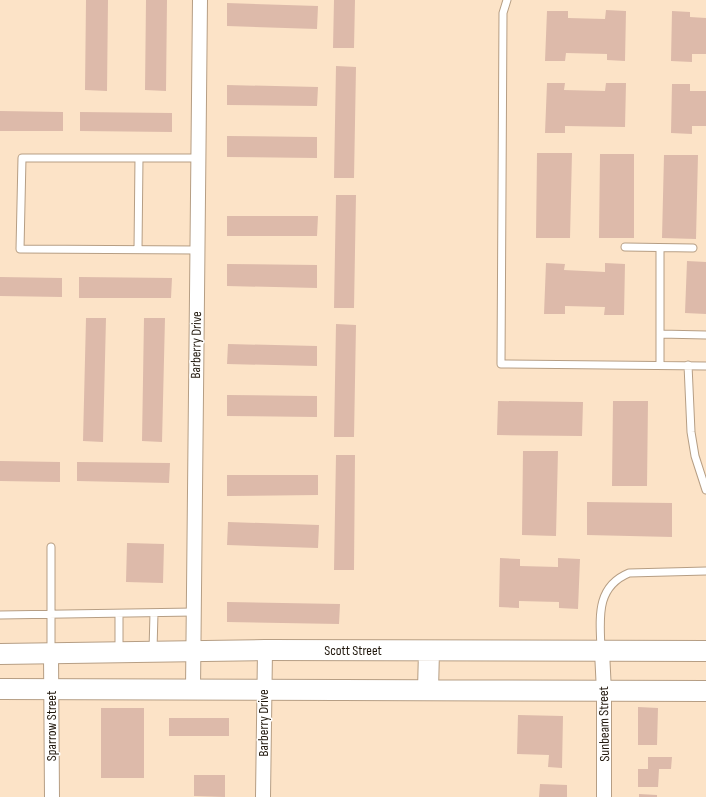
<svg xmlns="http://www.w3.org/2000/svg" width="706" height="797" viewBox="0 0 706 797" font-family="'Sofia Sans Condensed',sans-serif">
  <rect width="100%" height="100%" fill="#fce3c7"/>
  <path fill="#ddbaaa" d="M 86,0 L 108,0 L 107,91 L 85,90 Z
    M 146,0 L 167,0 L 166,91 L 145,90 Z
    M 334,0 L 355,0 L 354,48 L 333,48 Z
    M 227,3 L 318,6 L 317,29 L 227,26 Z
    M 606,10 L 626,11 L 625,61 L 607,60 L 607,54 L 566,53 L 565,61 L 545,61 L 547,11 L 568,11 L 568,18 L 605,19 Z
    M 672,11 L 690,12 L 690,17 L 706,18 L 706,54 L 692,54 L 692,62 L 671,61 Z
    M 336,66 L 356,67 L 354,178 L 334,178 Z
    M 547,83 L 565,83 L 564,90 L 605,91 L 606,83 L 626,83 L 625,127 L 565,126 L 565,133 L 545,133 Z
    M 672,84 L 690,84 L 690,91 L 706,91 L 706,126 L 692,126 L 692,134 L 671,133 Z
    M 227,85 L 318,87 L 317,106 L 227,105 Z
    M 0,111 L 63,112 L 63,131 L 0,131 Z
    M 80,112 L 172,113 L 172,132 L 80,131 Z
    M 227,136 L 317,137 L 317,158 L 227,157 Z
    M 537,153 L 572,153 L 570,238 L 536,238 Z
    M 600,154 L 634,154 L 634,238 L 599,238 Z
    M 664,155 L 698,155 L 696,239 L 662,238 Z
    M 336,195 L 356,195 L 354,308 L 334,308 Z
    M 227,216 L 318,216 L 317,236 L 227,236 Z
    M 687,261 L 706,262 L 706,314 L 685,313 Z
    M 546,263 L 565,264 L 564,270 L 605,272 L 605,263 L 625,264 L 624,315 L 604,315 L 605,307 L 565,306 L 565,314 L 544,314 Z
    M 227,264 L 317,265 L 317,288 L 227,286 Z
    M 0,277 L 62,278 L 62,297 L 0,296 Z
    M 79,277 L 172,278 L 171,298 L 79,298 Z
    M 86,318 L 106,318 L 103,442 L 83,441 Z
    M 144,318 L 165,318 L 162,442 L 142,441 Z
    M 336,324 L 356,325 L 354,437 L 334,437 Z
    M 228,344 L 317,346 L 317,366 L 227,364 Z
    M 227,395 L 317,396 L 317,417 L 227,416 Z
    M 498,401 L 583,402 L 582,436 L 497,435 Z
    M 613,401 L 648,401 L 647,486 L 612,486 Z
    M 523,451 L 558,451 L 556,536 L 522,535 Z
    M 336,455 L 355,455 L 354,570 L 334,570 Z
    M 0,461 L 60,462 L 60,482 L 0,481 Z
    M 77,462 L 170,463 L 169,483 L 77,481 Z
    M 227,475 L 318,475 L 318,495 L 227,496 Z
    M 587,502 L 672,503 L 672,537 L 587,535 Z
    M 228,522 L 319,525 L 318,548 L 227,545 Z
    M 127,543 L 164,544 L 163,583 L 126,582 Z
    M 500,558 L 520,559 L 520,566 L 558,567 L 558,558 L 580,559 L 578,609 L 559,608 L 559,602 L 519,601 L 519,608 L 499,607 Z
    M 227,602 L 340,604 L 339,624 L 227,622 Z
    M 638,707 L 658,708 L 657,745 L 638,745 Z
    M 101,708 L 144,708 L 144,778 L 101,778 Z
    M 518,715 L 563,716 L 562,768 L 548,767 L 549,755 L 517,754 Z
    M 169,718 L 229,718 L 229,736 L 169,736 Z
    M 648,757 L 672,757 L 671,769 L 659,769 L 658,787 L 638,787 L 638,769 L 648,769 Z
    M 194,775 L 225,775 L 225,797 L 194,796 Z
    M 540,784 L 567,785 L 567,797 L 539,797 Z
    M 639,794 L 657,795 L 657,797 L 639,797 Z"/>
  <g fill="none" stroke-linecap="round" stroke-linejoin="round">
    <g stroke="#b69e84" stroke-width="9">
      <path id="service" d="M 507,0 L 503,13 L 501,364 L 706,366
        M 625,247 L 693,248
        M 660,248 L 660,365
        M 138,249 L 139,158
        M 197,250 L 20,249 L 22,158 L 198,158
        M 660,334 L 706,335
        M 688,365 L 691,432 L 695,456 L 706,490
        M 0,615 L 194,612
        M 601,649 C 600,619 595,587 629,573 L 706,571
        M 153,650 L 154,613
        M 119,651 L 119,614
        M 51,653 L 51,547"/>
    </g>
    <g stroke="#b69e84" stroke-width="16">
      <path id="minor" d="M 602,651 L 604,692 L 604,797
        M 51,655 L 52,797
        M 193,689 L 200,0
        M 263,797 L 265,650"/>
    </g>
    <g stroke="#b69e84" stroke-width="22">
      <path id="secondary" d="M 0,654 L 265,650 L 706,651
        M 0,689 L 706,691
        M 428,690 L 429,651"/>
    </g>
    <use href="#service" stroke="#fff" stroke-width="7"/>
    <use href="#minor" stroke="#fff" stroke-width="14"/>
    <use href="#secondary" stroke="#fff" stroke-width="20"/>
  </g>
  <g text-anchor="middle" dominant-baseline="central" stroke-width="3" stroke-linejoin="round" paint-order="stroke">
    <g font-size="14" fill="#21180d" stroke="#fff">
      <text transform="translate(196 345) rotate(-89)">Barberry Drive</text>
      <text x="353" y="650">Scott Street</text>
      <text transform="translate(263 723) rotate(-90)">Barberry Drive</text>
      <text transform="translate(604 724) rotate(-91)">Sunbeam Street</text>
      <text transform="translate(51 726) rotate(-90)">Sparrow Street</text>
    </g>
  </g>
</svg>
